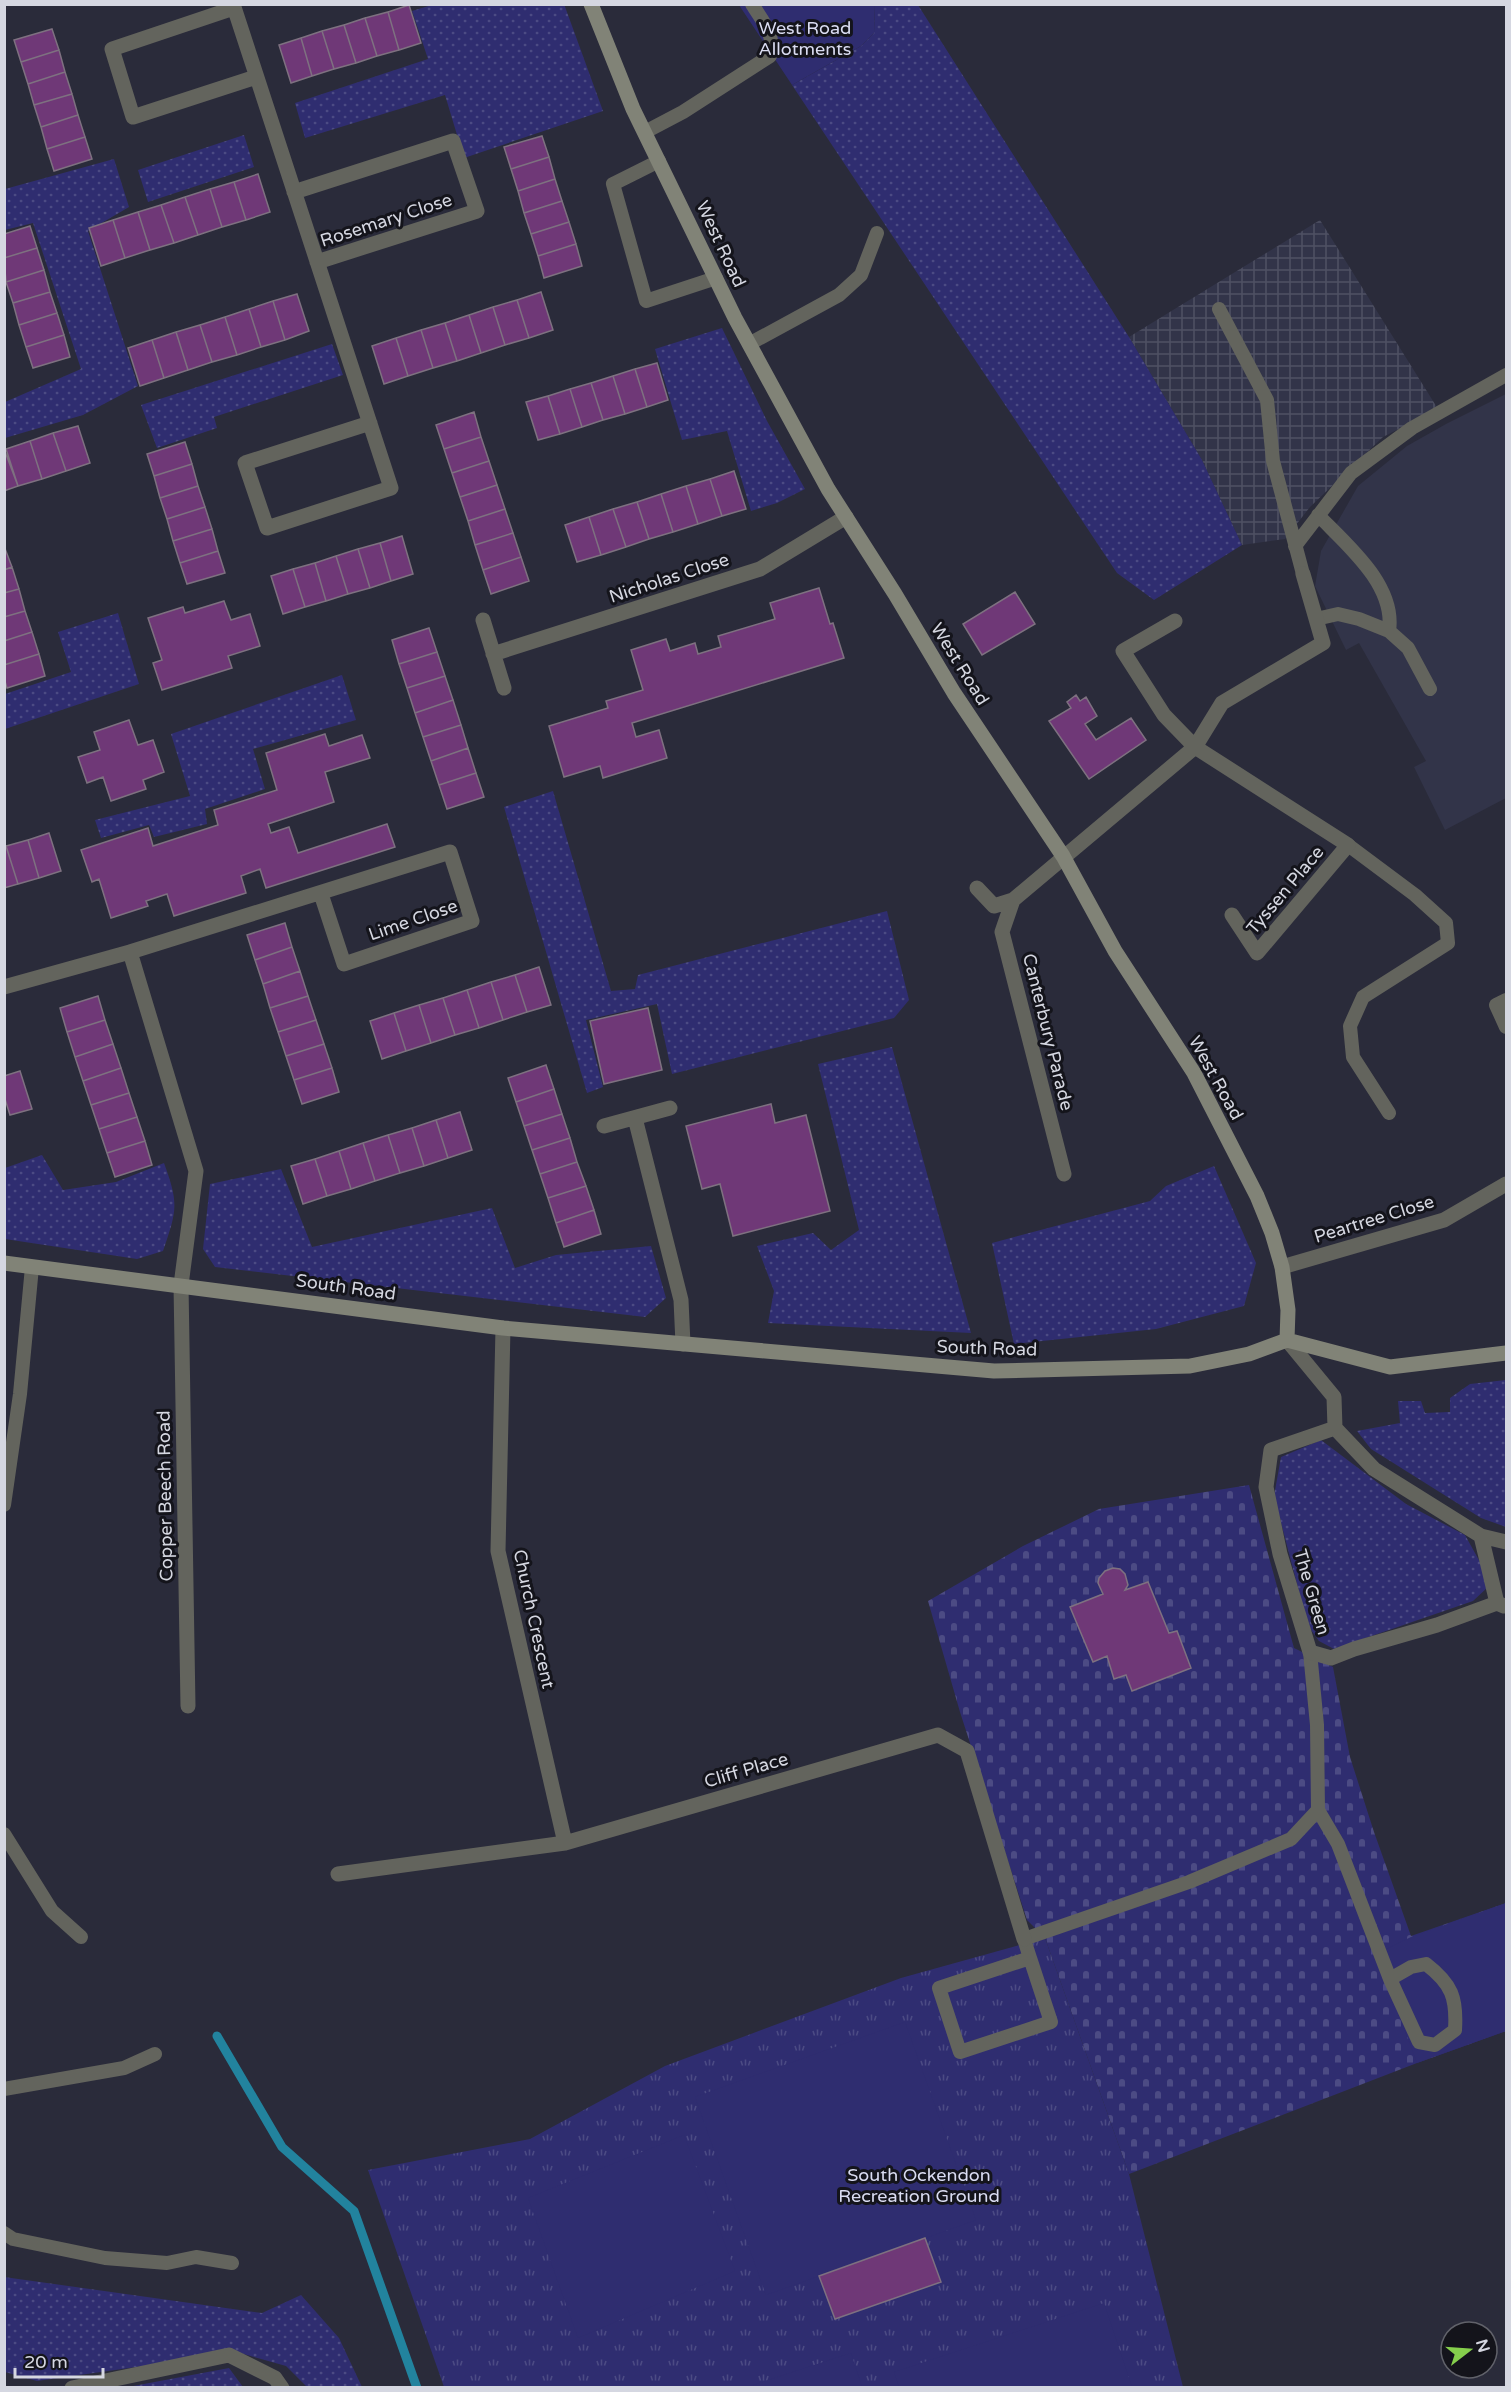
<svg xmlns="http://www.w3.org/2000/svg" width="1511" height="2392" viewBox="0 0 1511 2392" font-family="'Varela Round',sans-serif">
  <defs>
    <pattern id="industrial-grid" width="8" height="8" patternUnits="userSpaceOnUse" patternTransform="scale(1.5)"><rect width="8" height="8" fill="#323449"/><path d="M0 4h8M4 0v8" fill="none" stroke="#4f5163"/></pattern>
    <pattern id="grass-dots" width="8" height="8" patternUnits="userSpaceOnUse" patternTransform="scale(1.5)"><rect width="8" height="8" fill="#2f2d70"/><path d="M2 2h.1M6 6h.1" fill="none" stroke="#4c4b84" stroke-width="1.8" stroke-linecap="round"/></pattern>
    <pattern id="cemetery-stones" width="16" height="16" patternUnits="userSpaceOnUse" patternTransform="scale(1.5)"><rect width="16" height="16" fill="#2f2d70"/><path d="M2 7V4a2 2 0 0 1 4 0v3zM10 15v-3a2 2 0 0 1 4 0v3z" fill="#4c4b84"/></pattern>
    <pattern id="park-tufts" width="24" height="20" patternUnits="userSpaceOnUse" patternTransform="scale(1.5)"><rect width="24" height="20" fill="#2f2d70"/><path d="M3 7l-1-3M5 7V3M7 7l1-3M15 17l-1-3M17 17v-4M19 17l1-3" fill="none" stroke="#4c4b84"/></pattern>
  </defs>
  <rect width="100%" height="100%" fill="#2a2b3a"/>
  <path fill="#323449" d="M 1506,394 L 1506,798 L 1445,830 L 1414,767 L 1426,761 L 1359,643 L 1346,650 L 1315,586 L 1321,551 L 1358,486 L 1407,446 L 1446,424 Z"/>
  <path fill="url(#industrial-grid)" d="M 1320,220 L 1438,409 L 1383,437 L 1310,507 L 1285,539 L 1242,545 L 1202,460 L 1129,337 Z"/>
  <path fill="url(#grass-dots)" d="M 435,4 L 564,4 L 603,111 L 464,158 L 445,95 L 305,138 L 295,103 L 428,59 L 412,11 Z
    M 875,5 L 918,5 L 1129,337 L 1202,460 L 1242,545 L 1154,600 L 1117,573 L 792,85 L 861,46 L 874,33 Z
    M 244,135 L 254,167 L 148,202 L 138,170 Z
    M 114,159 L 129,207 L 88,231 L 138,386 L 83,415 L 5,438 L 5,402 L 81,369 L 33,223 L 5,230 L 5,189 Z
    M 722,328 L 767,421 L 805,489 L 777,503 L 751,511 L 727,431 L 682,440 L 655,349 Z
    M 332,344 L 343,375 L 214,417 L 217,428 L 157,448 L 141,405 Z
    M 118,613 L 139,684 L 5,729 L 5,694 L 71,672 L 58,632 Z
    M 342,675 L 356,720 L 253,749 L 265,789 L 205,809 L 207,824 L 154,837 L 149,825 L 101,838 L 95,820 L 190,796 L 171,734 Z
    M 553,791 L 611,991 L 635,989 L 638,975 L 887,911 L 909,1000 L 894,1018 L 672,1074 L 657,1004 L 586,1020 L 603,1087 L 587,1093 L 504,807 Z
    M 892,1047 L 971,1333 L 768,1323 L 774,1291 L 757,1246 L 813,1233 L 831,1250 L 859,1230 L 818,1064 Z
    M 42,1155 L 63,1190 L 116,1182 L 164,1163 C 179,1204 177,1210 163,1251 L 137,1259 L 5,1239 L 5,1168 Z
    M 1214,1166 L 1256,1263 L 1244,1306 L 1156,1329 L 1014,1344 L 992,1243 L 1150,1201 L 1166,1186 Z
    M 281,1169 L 312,1247 L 492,1208 L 515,1268 L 556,1255 L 651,1246 L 666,1298 L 645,1317 L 215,1267 L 203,1249 L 210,1184 Z
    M 1506,1380 L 1506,1527 L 1481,1518 L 1371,1449 L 1357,1431 L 1400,1423 L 1398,1401 L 1421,1401 L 1425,1413 L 1450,1412 L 1450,1398 L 1470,1384 Z
    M 1321,1440 L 1406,1504 L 1465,1535 L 1480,1562 L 1489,1586 L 1473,1601 L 1334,1649 L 1319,1641 L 1308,1626 L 1274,1496 L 1281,1457 Z
    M 4,2277 L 262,2313 L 301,2295 L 339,2338 L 362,2387 L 307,2387 L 286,2366 L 226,2349 L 172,2362 L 37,2381 L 5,2372 Z
    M 229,2368 L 243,2387 L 128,2387 Z"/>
  <path fill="url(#cemetery-stones)" d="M 1249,1485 L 1294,1648 L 1333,1667 L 1350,1757 L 1374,1832 L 1411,1936 L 1506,1903 L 1506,2031 L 1417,2063 L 1129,2174 L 1045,1938 L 1027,1920 L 960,1712 L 928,1601 L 1023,1546 L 1099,1509 Z"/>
  <path fill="url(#park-tufts)" d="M 1045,1938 L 1129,2174 L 1183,2387 L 444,2387 L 368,2170 L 530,2139 L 665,2066 L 901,1978 Z"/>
  <path fill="#2f2d70" d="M 739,5 L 875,5 L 874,33 L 861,46 L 792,85 Z
    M 1506,1903 L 1506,2031 L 1417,2063 L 1376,1954 L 1411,1937 Z
    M 905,2022 L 976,2220 L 766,2295 L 695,2097 Z
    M 684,2135 L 735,2271 L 578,2338 L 528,2198 Z
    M 1104,2303 L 1132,2387 L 899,2387 L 894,2372 Z
    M 851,2353 L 862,2387 L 747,2387 Z"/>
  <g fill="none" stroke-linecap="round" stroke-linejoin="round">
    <path stroke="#22839e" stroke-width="9" d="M 217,2036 L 282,2147 L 354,2211 L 417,2388"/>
  </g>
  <path fill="#6f3877" stroke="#7e7180" stroke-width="1.5" d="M 409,5 L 421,43 L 399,50 L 388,12 Z
    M 388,12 L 399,50 L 377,56 L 365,18 Z
    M 365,18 L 377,56 L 356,63 L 344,25 Z
    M 344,25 L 356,63 L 334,69 L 322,31 Z
    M 52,29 L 59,50 L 21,62 L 14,40 Z
    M 322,31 L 334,69 L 312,76 L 301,38 Z
    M 301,38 L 312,76 L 291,83 L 279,45 Z
    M 59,50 L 65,72 L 28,84 L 21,62 Z
    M 65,72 L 72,94 L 34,105 L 28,84 Z
    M 72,94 L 78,115 L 41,127 L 34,105 Z
    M 78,115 L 85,137 L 47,149 L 41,127 Z
    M 542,136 L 549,157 L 511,169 L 504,147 Z
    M 85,137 L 92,159 L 54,171 L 47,149 Z
    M 549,157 L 555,179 L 518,191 L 511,169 Z
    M 258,174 L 270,212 L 246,220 L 234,182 Z
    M 555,179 L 562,201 L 524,213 L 518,191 Z
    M 234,182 L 246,220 L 222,227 L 210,189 Z
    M 210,189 L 222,227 L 198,235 L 185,197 Z
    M 185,197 L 198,235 L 174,243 L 161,205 Z
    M 562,201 L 569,222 L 531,234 L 524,213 Z
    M 161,205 L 174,243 L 150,250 L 138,212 Z
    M 138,212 L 150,250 L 125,258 L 113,220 Z
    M 113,220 L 125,258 L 101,266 L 89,228 Z
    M 569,222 L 576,244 L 538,256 L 531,234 Z
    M 30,226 L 37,248 L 4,258 L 4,234 Z
    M 576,244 L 582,266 L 544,278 L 538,256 Z
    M 37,248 L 44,270 L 6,282 L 4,258 Z
    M 44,270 L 50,292 L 13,303 L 6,282 Z
    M 50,292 L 57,313 L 19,325 L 13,303 Z
    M 541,292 L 553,330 L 529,338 L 517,300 Z
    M 297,294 L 309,331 L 285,340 L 273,301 Z
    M 517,300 L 529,338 L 505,345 L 493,307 Z
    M 273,301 L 285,340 L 261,347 L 249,309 Z
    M 493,307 L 505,345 L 481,353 L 469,315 Z
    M 249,309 L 261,347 L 237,355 L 225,317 Z
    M 57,313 L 64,335 L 26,347 L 19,325 Z
    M 469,315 L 481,353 L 457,361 L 445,323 Z
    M 225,317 L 237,355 L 212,362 L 200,325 Z
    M 445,323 L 457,361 L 433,368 L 421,330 Z
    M 200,325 L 212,362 L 188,370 L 176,332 Z
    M 421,330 L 433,368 L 408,376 L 396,338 Z
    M 176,332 L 188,370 L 164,378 L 152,340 Z
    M 64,335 L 70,357 L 33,368 L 26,347 Z
    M 396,338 L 408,376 L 384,384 L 372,346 Z
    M 152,340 L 164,378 L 140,386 L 128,348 Z
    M 657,363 L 668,400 L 647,407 L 635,369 Z
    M 635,369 L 647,407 L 625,414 L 613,376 Z
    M 613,376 L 625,414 L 603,420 L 591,383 Z
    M 591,383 L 603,420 L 582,427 L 570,389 Z
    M 570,389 L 582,427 L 560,434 L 548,396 Z
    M 548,396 L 560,434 L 538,440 L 526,402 Z
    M 474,412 L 481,437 L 444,449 L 436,425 Z
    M 78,426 L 90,463 L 66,471 L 53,433 Z
    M 53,433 L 66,471 L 42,479 L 30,441 Z
    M 481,437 L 489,461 L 452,473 L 444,449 Z
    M 30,441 L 42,479 L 18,486 L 6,449 Z
    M 185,442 L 192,464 L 154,476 L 147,454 Z
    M 4,449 L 18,486 L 4,491 Z
    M 489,461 L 497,485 L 460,497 L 452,473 Z
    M 192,464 L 198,486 L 160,498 L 154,476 Z
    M 734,471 L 746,509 L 722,516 L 710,479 Z
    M 710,479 L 722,516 L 698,524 L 686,486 Z
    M 497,485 L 505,509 L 468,521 L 460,497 Z
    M 198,486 L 205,507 L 167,519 L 160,498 Z
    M 686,486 L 698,524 L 673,532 L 661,494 Z
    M 661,494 L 673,532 L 649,539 L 637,502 Z
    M 637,502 L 649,539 L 626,547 L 613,509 Z
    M 205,507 L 212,529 L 173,541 L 167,519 Z
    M 505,509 L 513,533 L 475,545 L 468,521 Z
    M 613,509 L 626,547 L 601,555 L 589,517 Z
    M 589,517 L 601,555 L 577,562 L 565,525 Z
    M 212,529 L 218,551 L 180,563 L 173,541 Z
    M 513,533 L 521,557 L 483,570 L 475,545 Z
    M 402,536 L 413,574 L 391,581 L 380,543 Z
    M 380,543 L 391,581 L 370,588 L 358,549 Z
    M 4,546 L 12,567 L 4,570 Z
    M 358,549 L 370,588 L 348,594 L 336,556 Z
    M 218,551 L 225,573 L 187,584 L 180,563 Z
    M 336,556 L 348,594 L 326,601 L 315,563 Z
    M 521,557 L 529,581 L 491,594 L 483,570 Z
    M 315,563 L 326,601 L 305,607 L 293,569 Z
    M 12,567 L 19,589 L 4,593 L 4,570 Z
    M 293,569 L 305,607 L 283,614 L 271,576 Z
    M 819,588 L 830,624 L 833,623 L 844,658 L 632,723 L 636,737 L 659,730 L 667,758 L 603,778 L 600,766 L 564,777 L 549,726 L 608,708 L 606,701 L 643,690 L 631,650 L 666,639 L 670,651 L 695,643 L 698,654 L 721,647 L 718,636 L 775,619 L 770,603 Z
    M 19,589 L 25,611 L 4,617 L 4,593 Z
    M 1015,592 L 1035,624 L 982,655 L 963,624 Z
    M 224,601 L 231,620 L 250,614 L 260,646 L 228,656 L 232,668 L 162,690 L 153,663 L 162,660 L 148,618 L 183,607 L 185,613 Z
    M 25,611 L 32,632 L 4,641 L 4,617 Z
    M 429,628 L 437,652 L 399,664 L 392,640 Z
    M 32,632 L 39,654 L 4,665 L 4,641 Z
    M 437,652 L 445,676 L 407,688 L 399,664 Z
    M 39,654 L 45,676 L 7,688 L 4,678 L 4,665 Z
    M 445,676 L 453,700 L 415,713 L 407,688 Z
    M 1076,695 L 1080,701 L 1086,697 L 1097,716 L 1085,724 L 1096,740 L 1131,718 L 1146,740 L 1089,779 L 1049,721 L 1071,708 L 1067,702 Z
    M 453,700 L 461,725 L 423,737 L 415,713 Z
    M 129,720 L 138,745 L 153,740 L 164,772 L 143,780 L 146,789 L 111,801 L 103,777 L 87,783 L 78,757 L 100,750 L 94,732 Z
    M 461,725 L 468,748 L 431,761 L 423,737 Z
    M 325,734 L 329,746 L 362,735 L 370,758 L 325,772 L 334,802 L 268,824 L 271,833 L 289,827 L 298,853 L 387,824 L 395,847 L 266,888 L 260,869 L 241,876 L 246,893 L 174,916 L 167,894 L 146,901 L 148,906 L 111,918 L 99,879 L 92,882 L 81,850 L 148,828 L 153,846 L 218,825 L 214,810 L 277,790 L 266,753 Z
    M 468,748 L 476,773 L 439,785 L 431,761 Z
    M 476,773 L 484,797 L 447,809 L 439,785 Z
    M 49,833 L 61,871 L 39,878 L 28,840 Z
    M 28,840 L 39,878 L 18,884 L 6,846 Z
    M 6,846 L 18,884 L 4,888 L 4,847 Z
    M 285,923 L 292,947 L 255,960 L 247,935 Z
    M 292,947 L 300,971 L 263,984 L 255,960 Z
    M 539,967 L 551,1005 L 527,1012 L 515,975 Z
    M 300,971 L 308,996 L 270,1008 L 263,984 Z
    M 515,975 L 527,1012 L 503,1020 L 491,982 Z
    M 491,982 L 503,1020 L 479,1028 L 467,990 Z
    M 467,990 L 479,1028 L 455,1035 L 443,998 Z
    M 98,996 L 105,1020 L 67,1032 L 60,1008 Z
    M 308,996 L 316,1020 L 278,1032 L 270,1008 Z
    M 443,998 L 455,1035 L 431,1043 L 419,1005 Z
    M 419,1005 L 431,1043 L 406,1051 L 394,1013 Z
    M 648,1008 L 662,1070 L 604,1084 L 590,1021 Z
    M 394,1013 L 406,1051 L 382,1059 L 370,1021 Z
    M 105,1020 L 113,1044 L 75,1057 L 67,1032 Z
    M 316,1020 L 324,1044 L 286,1056 L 278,1032 Z
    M 113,1044 L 121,1068 L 83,1081 L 75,1057 Z
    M 324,1044 L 332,1068 L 294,1080 L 286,1056 Z
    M 546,1065 L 554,1089 L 516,1102 L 508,1078 Z
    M 121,1068 L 129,1093 L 91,1105 L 83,1081 Z
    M 332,1068 L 339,1092 L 302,1104 L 294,1080 Z
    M 20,1071 L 32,1109 L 10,1115 L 4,1096 L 4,1076 Z
    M 554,1089 L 562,1114 L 524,1126 L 516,1102 Z
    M 129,1093 L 137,1117 L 99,1129 L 91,1105 Z
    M 771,1104 L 775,1123 L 806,1115 L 830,1211 L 733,1236 L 720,1184 L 702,1189 L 686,1126 Z
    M 460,1112 L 472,1150 L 448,1158 L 436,1120 Z
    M 562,1114 L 570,1138 L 532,1150 L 524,1126 Z
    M 137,1117 L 145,1141 L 107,1153 L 99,1129 Z
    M 436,1120 L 448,1158 L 424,1166 L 412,1128 Z
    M 412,1128 L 424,1166 L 400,1173 L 388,1135 Z
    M 388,1135 L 400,1173 L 375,1181 L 363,1143 Z
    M 570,1138 L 577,1162 L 540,1174 L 532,1150 Z
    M 145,1141 L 152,1165 L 115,1177 L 107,1153 Z
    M 363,1143 L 375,1181 L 351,1189 L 339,1151 Z
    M 339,1151 L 351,1189 L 327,1196 L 315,1159 Z
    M 315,1159 L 327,1196 L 303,1204 L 291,1166 Z
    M 577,1162 L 586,1186 L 548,1198 L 540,1174 Z
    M 586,1186 L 594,1210 L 556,1223 L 548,1198 Z
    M 594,1210 L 601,1234 L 564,1247 L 556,1223 Z
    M 1113,1568 L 1120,1569 L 1125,1574 L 1128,1585 L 1125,1590 L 1148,1582 L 1169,1633 L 1177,1631 L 1191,1668 L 1132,1691 L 1126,1675 L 1114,1679 L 1107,1656 L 1093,1662 L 1070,1607 L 1103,1594 L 1098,1583 L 1099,1578 L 1105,1571 Z
    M 925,2238 L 941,2282 L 835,2319 L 819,2276 Z"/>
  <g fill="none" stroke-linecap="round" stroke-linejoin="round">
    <path stroke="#63645d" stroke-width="14" d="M 645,132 L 683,112 L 770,56 C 776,35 763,22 752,4
      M 659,161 L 613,184 L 646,301 L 716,278
      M 1219,309 L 1267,400 L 1273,461 L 1303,574
      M 749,344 L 839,295 L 861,275 L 877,233
      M 1318,515 C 1347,545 1396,585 1389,631
      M 1295,546 L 1351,473 L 1412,428 L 1506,375
      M 1316,619 L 1338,614 L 1359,619 L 1389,631 L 1408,648 L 1430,689
      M 1348,845 L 1415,895 L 1446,923 L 1448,943 L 1363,997 L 1350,1026 L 1353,1057 L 1389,1113
      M 1506,1000 L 1496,1005 L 1506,1027
      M 4,1505 L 20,1394 L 32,1267
      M 1310,1652 L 1317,1725 L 1318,1810 L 1338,1844 L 1390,1979 L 1419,2042 L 1435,2045 L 1455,2030 C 1457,1998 1452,1984 1426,1964 L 1411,1967 L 1390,1979
      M 4,1834 L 52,1911 L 81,1937
      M 1030,1958 L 1051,2022 L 960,2052 L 939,1988 L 1030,1958 L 1024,1939 L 1189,1882 L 1291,1839 L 1318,1810
      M 4,2089 L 124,2068 L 155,2054
      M 4,2233 L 13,2239 L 105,2258 L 167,2263 L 196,2257 L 232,2263"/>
    <path stroke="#63645d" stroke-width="15" d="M 233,4 L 391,488 L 267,528 L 245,463 L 370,423
      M 234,8 L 112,49 L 133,117 L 256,77
      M 294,192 L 453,141 L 477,211 L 317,262
      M 483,620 L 504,688
      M 1175,621 L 1123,651 L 1164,715 L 1195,747 L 1348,845 L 1257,953 L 1232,915
      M 493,654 L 760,569 L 846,517
      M 977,888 L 994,906 L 1013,900 L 1195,747 L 1222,703 L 1323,643 L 1303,574
      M 1013,900 L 1002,932 L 1064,1174
      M 4,987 L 130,952
      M 635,1118 L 681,1300 L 683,1344
      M 604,1126 L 670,1108
      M 1282,1267 L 1444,1220 L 1506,1184
      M 503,1328 L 498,1551 L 565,1843
      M 1287,1340 L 1334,1397 L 1335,1428 L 1374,1469 L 1481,1536 L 1506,1542
      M 1335,1428 L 1271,1450 L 1266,1487 L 1280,1554 L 1310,1652 L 1331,1658 L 1354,1649 L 1437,1625 L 1497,1603
      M 1481,1536 L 1497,1603 L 1504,1606
      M 188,1706 L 181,1285 L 196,1171 L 130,952 L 450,852 L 472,921 L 344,964 L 321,894
      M 338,1874 L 565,1843 L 938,1735 L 967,1751 L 1024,1939
      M 72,2388 L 229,2355 L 275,2378 L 282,2388"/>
    <path stroke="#818377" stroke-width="15" d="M 591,4 L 633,109 L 735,318 L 828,489 L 895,594 L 954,693 L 1063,856 L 1115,951 L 1194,1073 L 1257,1196 L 1272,1233 L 1282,1267 L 1288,1310 L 1287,1340
      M 4,1263 L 503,1328 L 994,1371 L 1190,1366 L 1249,1354 L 1287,1340
      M 1287,1340 L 1390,1367 L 1506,1353"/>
  </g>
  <g text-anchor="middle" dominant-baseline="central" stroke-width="6" stroke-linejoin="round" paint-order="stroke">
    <g font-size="18" fill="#dadcf2" stroke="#14141b">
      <text x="805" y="28">West Road<tspan x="805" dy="21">Allotments</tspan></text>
      <text x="919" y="2175">South Ockendon<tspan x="919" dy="21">Recreation Ground</tspan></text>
    </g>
    <g font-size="18" fill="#d5d7e1" stroke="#14141b">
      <text transform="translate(386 220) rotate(-18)">Rosemary Close</text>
      <text transform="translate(721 244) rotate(65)">West Road</text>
      <text transform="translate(669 578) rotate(-18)">Nicholas Close</text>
      <text transform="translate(960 664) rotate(58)">West Road</text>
      <text transform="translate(1285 890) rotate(-50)">Tyssen Place</text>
      <text transform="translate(413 920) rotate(-19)">Lime Close</text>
      <text transform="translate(1048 1032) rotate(76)">Canterbury Parade</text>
      <text transform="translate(1216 1078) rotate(61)">West Road</text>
      <text transform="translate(1374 1219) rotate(-17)">Peartree Close</text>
      <text transform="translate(346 1287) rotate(8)">South Road</text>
      <text transform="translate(987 1348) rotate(2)">South Road</text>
      <text transform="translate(165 1496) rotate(-91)">Copper Beech Road</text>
      <text transform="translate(1312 1592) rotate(74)">The Green</text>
      <text transform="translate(534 1619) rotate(78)">Church Crescent</text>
      <text transform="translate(746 1770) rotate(-16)">Cliff Place</text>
    </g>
  </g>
  <rect width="1511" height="2392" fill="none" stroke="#d5d7e1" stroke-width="12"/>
  <g transform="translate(1469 2350) rotate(73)"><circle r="28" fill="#14141b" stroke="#61626a" stroke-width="1.5"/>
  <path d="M0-4.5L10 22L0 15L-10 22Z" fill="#85cf4c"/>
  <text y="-9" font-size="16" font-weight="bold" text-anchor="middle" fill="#d5d7e1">N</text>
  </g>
  <path d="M15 2368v9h88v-9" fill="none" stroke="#d5d7e1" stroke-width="3"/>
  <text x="24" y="2368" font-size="18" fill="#d5d7e1" stroke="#14141b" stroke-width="4.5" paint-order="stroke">20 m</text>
</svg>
